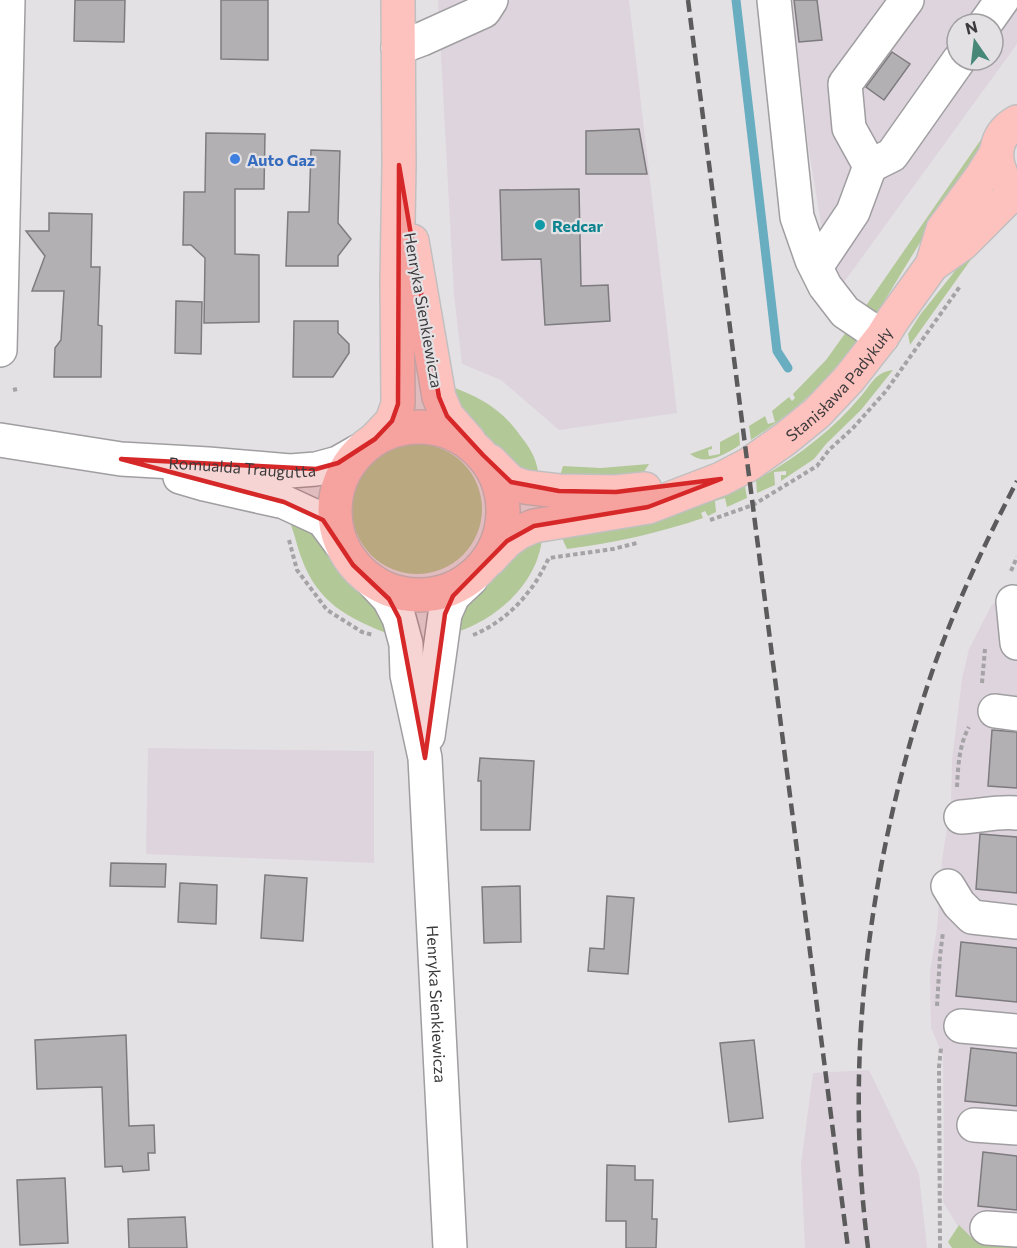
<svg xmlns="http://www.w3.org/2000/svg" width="1017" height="1248" viewBox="0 0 1017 1248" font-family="Commissioner,sans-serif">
  <rect width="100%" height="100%" fill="#e4e1e5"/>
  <path fill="#ddd4dd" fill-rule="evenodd" d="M 438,0 L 629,0 L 677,413 L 559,430 L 501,380 L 462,364 L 454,295 Z
    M 792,0 L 1017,0 L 1017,44 L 842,285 L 826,254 L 808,145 ZM 957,24 L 993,24 L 993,60 L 957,60 Z
    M 1017,591 L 1017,1245 L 967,1241 L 943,1202 L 944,1163 L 943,1056 L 931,1028 L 930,972 L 937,928 L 942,860 L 951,803 L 952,760 L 962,679 L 969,649 L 991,606 L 1007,592 Z
    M 148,748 L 374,751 L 374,863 L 146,854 Z
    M 869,1070 L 919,1174 L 927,1248 L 805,1248 L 801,1164 L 813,1073 Z"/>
  <path fill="#b2c897" d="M 982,138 L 975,159 L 949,195 L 874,318 L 863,310 Z
    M 1006,222 L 1007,224 L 997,230 L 982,244 L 910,345 L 908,334 L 920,315 L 974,247 Z
    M 849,328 L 860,336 C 827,382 799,409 751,440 L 749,426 L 765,416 L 768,424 L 775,422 L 772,411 L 789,397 L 792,401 L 795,398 L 793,394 L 826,360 Z
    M 893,370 L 861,410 L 826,444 L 814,459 L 781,481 L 781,475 L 786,475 L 786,471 L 774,472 L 775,485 L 757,493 L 756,480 C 796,458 832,431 862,395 C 872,383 876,372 893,370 Z
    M 449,386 C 481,397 503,410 522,438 C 532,450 537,461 539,477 L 507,464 L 489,442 L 466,422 Z
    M 739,432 L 740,445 C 725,454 707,467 690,454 L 712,446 L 712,449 L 708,450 L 709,456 L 720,454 L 720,442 Z
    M352 509a65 65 0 1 1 130 0a65 65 0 1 1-130 0Z
    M 649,464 L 642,475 L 559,479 L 563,466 L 601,468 Z
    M 745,486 L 747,498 L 727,507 L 725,498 L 715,501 L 716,512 L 708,516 L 705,511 L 701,513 L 703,518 C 659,533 614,543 567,549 L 561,536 L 681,511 L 712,500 Z
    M 292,520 L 312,530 L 320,540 L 337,571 L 353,588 L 367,597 L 378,608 L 389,634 C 347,618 317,602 301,557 C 297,546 295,536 291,525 Z
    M 542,538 C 538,583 497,619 457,632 L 456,617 L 499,569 L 506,558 Z
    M 959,1225 L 972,1238 L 1017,1241 L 1017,1248 L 952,1248 L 948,1242 Z"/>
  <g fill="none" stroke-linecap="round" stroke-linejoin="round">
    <path stroke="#69adc0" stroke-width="9" d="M 736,0 L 777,351 L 788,368"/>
  </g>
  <path fill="#b3b0b3" stroke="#7e7b7e" stroke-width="1.5" d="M 75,0 L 125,0 L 124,42 L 74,41 Z
    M 221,0 L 268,0 L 268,60 L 221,59 Z
    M 794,0 L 817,0 L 822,40 L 799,42 Z
    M 892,52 L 910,64 L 884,100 L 866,87 Z
    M 639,129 L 647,174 L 586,174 L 586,131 Z
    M 206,133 L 265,134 L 264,189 L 235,189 L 235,254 L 259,255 L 259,322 L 204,323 L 205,258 L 191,245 L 183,245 L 184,192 L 205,192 Z
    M 311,150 L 340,151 L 338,223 L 351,239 L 338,256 L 338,266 L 286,266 L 288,212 L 309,212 Z
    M 579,189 L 581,286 L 608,285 L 610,321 L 545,325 L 541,259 L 502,260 L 500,190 Z
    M 49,213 L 92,214 L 91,267 L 100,267 L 98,325 L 102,326 L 101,377 L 54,377 L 55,348 L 61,340 L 64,291 L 32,291 L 45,256 L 26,231 L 49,231 Z
    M 176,301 L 202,302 L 201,354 L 175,353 Z
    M 294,321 L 338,321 L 338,333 L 349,344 L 349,353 L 333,377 L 293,377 Z
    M 992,730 L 1017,732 L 1017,788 L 988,786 Z
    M 480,758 L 534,761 L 530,830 L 481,830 L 481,781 L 478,781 Z
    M 980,834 L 1017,837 L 1017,893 L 976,889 Z
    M 111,863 L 166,864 L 165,887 L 110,886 Z
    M 265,875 L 307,878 L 303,941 L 261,938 Z
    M 180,883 L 217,885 L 216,924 L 178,922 Z
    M 520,886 L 521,942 L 484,943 L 482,887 Z
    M 607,896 L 634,898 L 628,974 L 588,971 L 590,948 L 604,949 Z
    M 961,942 L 1017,948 L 1017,1002 L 956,996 Z
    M 126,1035 L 129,1126 L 154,1125 L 155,1153 L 148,1153 L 149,1170 L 123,1172 L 122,1166 L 105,1167 L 102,1087 L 37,1089 L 35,1040 Z
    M 754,1040 L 763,1118 L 729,1122 L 720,1043 Z
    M 971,1048 L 1017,1053 L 1017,1106 L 965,1101 Z
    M 983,1152 L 1017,1156 L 1017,1210 L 978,1206 Z
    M 607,1165 L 635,1166 L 635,1180 L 653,1180 L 652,1219 L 657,1219 L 656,1248 L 626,1248 L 626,1221 L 606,1221 Z
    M 65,1178 L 68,1243 L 20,1245 L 17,1180 Z
    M 185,1217 L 187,1248 L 129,1248 L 128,1219 Z"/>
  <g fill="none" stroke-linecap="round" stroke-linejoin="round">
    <g stroke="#a09ea1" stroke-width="36">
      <g id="minor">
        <path d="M 774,0 L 797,217 L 812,260 L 825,286 L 845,312 L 882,337"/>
        <path d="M 907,0 L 845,84 L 849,128 L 870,166 L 892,155 L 959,60"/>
        <path d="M 985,24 L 1002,0"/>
        <path d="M 398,48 L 422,39 L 484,11 L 491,0"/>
        <path d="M 816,267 L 853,212 L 870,166"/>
        <path d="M 0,350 L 8,0"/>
        <path id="s1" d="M 0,440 L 121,459 L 208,464 L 290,471 L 316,469 L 338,463 L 359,451"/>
        <path d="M 180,477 L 204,484 L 284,502 L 323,520 L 340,543"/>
        <path id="s2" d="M 373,582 L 389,599 L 399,618 L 406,644 L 407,675 L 425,758 L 450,1248"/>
        <path d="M 1013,602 L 1017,643"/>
        <path d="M 995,711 L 1017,714"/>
        <path d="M 428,736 L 445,614 L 453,596 L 471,579"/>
        <path d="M 961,817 C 980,816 998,811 1017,813"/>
        <path d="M 948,886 L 959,904 L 972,917 L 1017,922"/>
        <path d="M 961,1026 L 1017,1031"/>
        <path d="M 974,1125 L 1017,1128"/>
        <path d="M 987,1228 L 1017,1230"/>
      </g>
    </g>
    <g stroke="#c1c0c1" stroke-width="36">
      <g id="major">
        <path d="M 1001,174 C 992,153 997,133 1017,122"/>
        <path d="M 412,241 L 439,397 L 447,416 L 469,441"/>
        <path d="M 932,265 L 962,244 L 1017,189"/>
        <circle cx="419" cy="511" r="84"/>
        <path d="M 375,439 L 392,421 L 398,404 L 397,281 L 399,165 L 398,0"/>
        <path d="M 490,461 L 511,482 L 525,487 L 559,491 L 616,492 L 645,489"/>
        <path id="s3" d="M 489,560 L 507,541 L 520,532 L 534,526 L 648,507 L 721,479 L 748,465 L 785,439 L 817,413 L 849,379 L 882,337 L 894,318 L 932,265 L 943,229 L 982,176 L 995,155"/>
      </g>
    </g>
    <path stroke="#a5a3a6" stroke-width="4" stroke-dasharray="4.5 3" stroke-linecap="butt" d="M 13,390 L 17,389
      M 710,520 L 753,505 L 817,466 L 829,450 L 853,428 L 886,391 L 961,285
      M 289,540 L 297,570 L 327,610 L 362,632 L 373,635
      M 1011,571 L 1017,557
      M 473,635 C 495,626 515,610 529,591 C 537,582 543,569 549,558 L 613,549 L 637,543
      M 982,683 L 985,649
      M 957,787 C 958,767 959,745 969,727
      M 937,1006 L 940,956 L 943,932
      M 940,1248 L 939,1067 L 941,1048"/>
    <use href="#minor" stroke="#fff" stroke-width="33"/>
    <use href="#major" stroke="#fec2be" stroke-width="33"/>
    <path stroke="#5c5b5c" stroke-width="4.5" stroke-dasharray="12 6" stroke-linecap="butt" d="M 688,0 L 848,1248
      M 868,1248 C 843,1054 870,856 932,672 C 955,606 985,543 1017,481"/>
  </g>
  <path fill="#d62828" fill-opacity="0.2" stroke="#d62828" stroke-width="4.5" stroke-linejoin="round" d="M 399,165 L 439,397 L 447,416 L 483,455 L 511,482 L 559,491 L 616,492 L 721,479 L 648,507 L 534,526 L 507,541 L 453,596 L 445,614 L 425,758 L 399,618 L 389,599 L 353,565 L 323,520 L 284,502 L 121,459 L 316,469 L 338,463 L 375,439 L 392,421 L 398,404 Z"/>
  <circle fill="#3f7fe0" stroke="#e4e1e5" stroke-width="2" cx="235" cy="159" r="6"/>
  <circle fill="#0f9aa8" stroke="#e4e1e5" stroke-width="2" cx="540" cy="225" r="6"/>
  <g text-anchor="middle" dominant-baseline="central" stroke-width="4.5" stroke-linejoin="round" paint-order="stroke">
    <g font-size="16" font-weight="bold" fill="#366cbe" stroke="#e4e1e5" text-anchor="start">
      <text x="247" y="159">Auto Gaz</text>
    </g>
    <g font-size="16" font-weight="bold" fill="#0d838f" stroke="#e4e1e5" text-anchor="start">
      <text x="552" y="225">Redcar</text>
    </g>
    <g font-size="16" fill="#3c3b3c" stroke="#e4e1e5">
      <text transform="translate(424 310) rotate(80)">Henryka Sienkiewicza</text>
      <text stroke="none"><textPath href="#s3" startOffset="404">Stanisława Padykuły</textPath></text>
      <text stroke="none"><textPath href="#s1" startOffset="244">Romualda Traugutta</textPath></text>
      <text stroke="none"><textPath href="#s2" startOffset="434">Henryka Sienkiewicza</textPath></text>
    </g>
  </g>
  <g transform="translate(975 42) rotate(346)"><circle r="28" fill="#e4e1e5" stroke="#a19fa1" stroke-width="1.5"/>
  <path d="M0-4.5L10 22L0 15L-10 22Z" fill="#468778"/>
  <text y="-9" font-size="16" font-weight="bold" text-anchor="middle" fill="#3c3b3c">N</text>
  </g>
</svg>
